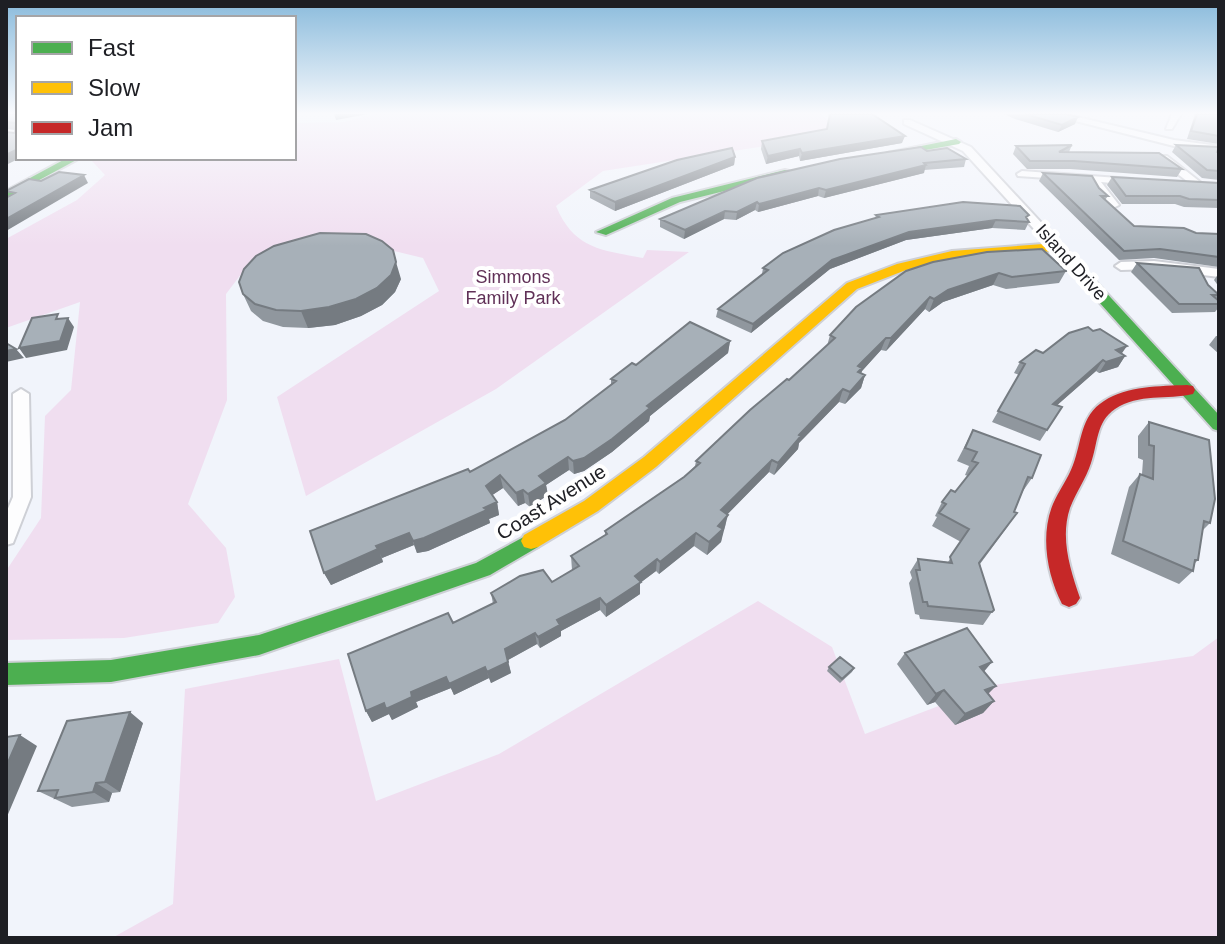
<svg xmlns="http://www.w3.org/2000/svg" width="1225" height="944" viewBox="0 0 1225 944" font-family="Helvetica,sans-serif">
  <rect width="100%" height="100%" fill="#f1f4fb"/>
  <path fill="#f0def0" d="M 373,114 L 821,114 L 843,134 L 603,171 L 556,206 C 574,249 601,250 643,258 L 647,250 L 689,252 L 496,389 L 306,496 L 277,397 L 439,291 L 423,258 L 324,234 L 248,265 L 226,294 L 227,400 L 188,504 L 226,548 L 235,597 L 218,623 L 124,638 L 6,640 L 6,571 L 41,518 L 45,416 L 71,390 L 80,302 L 6,328 L 6,239 L 77,200 L 105,175 L 91,160 L 95,158 L 294,158 L 294,123 L 344,122 Z
    M 758,601 L 832,647 L 865,734 L 994,685 L 1193,656 L 1219,637 L 1219,938 L 112,938 L 173,904 L 185,689 L 339,659 L 376,801 L 499,754 Z"/>
  <g fill="none" stroke-linecap="round" stroke-linejoin="round">
    <g stroke="#ced0d6" stroke-width="4">
      <path id="street" d="M 1048,114 L 1065,114 L 1174,140 L 1219,146 L 1219,152 L 1174,146 Z
        M 1172,114 L 1181,114 L 1172,129 L 1166,129 Z
        M 904,120 L 910,120 L 971,147 L 1061,244 L 1061,250 L 1053,250 L 963,151 L 904,124 Z
        M 1159,156 L 1167,156 L 1204,185 L 1195,187 L 1159,160 Z
        M 1022,171 L 1132,179 L 1137,182 L 1132,185 L 1101,182 L 1119,205 L 1113,208 L 1097,195 L 1090,181 L 1018,176 L 1017,174 Z
        M 1154,261 L 1219,269 L 1219,277 L 1154,269 L 1121,270 L 1115,266 L 1121,262 Z
        M 21,389 L 29,394 L 31,497 L 13,543 L 6,545 L 6,513 L 13,497 L 13,394 Z"/>
    </g>
    <g stroke="#ced0d6" stroke-width="4">
      <path id="fast" d="M 956,139 L 961,142 L 959,144 L 892,156 L 887,153 Z
        M 67,158 L 80,158 L 6,198 L 6,191 Z
        M 785,170 L 789,171 L 789,175 L 680,202 L 606,235 L 596,232 L 672,198 Z
        M 1095,285 L 1100,286 L 1219,415 L 1219,431 L 1213,429 L 1090,292 L 1090,286 Z
        M 531,533 L 538,535 L 541,541 L 538,547 L 490,575 L 259,655 L 111,682 L 6,685 L 6,663 L 111,660 L 259,635 L 476,563 Z"/>
    </g>
    <g stroke="#ced0d6" stroke-width="4">
      <path id="slow" d="M 1057,243 L 1061,244 L 1100,286 L 1100,292 L 1090,292 L 1054,251 L 952,259 L 906,270 L 857,289 L 656,467 L 598,511 L 538,547 L 531,549 L 524,547 L 521,541 L 524,535 L 584,501 L 644,457 L 847,283 L 897,264 L 952,251 Z"/>
    </g>
    <g stroke="#ced0d6" stroke-width="4">
      <path id="jam" d="M 1187,385 L 1193,386 L 1195,390 L 1193,394 C 1167,400 1139,393 1115,409 C 1096,422 1098,443 1091,463 C 1086,479 1076,492 1070,508 C 1060,538 1070,569 1080,598 L 1076,604 L 1069,607 L 1062,604 C 1047,575 1040,535 1053,504 C 1059,490 1068,479 1073,465 C 1082,442 1080,416 1104,401 C 1127,386 1160,386 1187,385 Z"/>
    </g>
    <use href="#street" fill="#fdfdfe" fill-rule="evenodd"/>
    <use href="#fast" fill="#4caf50" fill-rule="evenodd"/>
    <use href="#slow" fill="#ffc107" fill-rule="evenodd"/>
    <use href="#jam" fill="#c62828" fill-rule="evenodd"/>
  </g>
  <path fill="#90979e" d="M 6,114 L 18,114 L 18,158 L 16,130 L 6,129 Z
    M 1004,114 L 1067,114 L 1075,124 L 1058,132 L 1015,119 Z
    M 1195,114 L 1219,114 L 1219,144 L 1187,139 Z
    M 762,141 L 902,143 L 800,161 L 799,156 L 766,164 L 761,149 Z
    M 1072,145 L 1069,152 L 1182,169 L 1177,177 L 1070,169 L 1027,169 L 1013,154 L 1016,146 Z
    M 1176,145 L 1219,153 L 1219,180 L 1202,178 L 1172,152 Z
    M 927,151 L 966,159 L 964,167 L 924,170 L 924,173 L 824,198 L 818,196 L 758,212 L 755,210 L 736,220 L 724,219 L 684,239 L 660,227 L 660,219 Z
    M 735,157 L 734,165 L 615,211 L 590,198 L 590,190 Z
    M 1043,173 L 1108,196 L 1105,200 L 1134,226 L 1196,233 L 1219,234 L 1219,267 L 1154,258 L 1119,260 L 1039,181 Z
    M 1112,177 L 1219,183 L 1219,208 L 1184,207 L 1175,204 L 1122,204 L 1107,185 Z
    M 876,215 L 1027,219 L 1029,222 L 1025,230 L 992,228 L 906,240 L 830,269 L 751,333 L 716,317 L 718,309 L 762,274 L 763,268 L 875,218 Z
    M 1137,263 L 1208,285 L 1219,295 L 1216,299 L 1219,301 L 1219,307 L 1215,312 L 1172,313 L 1131,272 Z
    M 906,271 L 1066,271 L 1059,283 L 1006,289 L 993,285 L 943,302 L 929,312 L 925,309 L 886,351 L 881,350 L 862,371 L 861,373 L 865,375 L 861,388 L 845,404 L 839,402 L 799,443 L 798,449 L 774,475 L 769,472 L 727,514 L 725,527 L 723,530 L 721,542 L 707,555 L 694,546 L 659,574 L 656,571 L 640,583 L 640,594 L 606,617 L 600,610 L 561,631 L 561,636 L 540,648 L 537,644 L 508,660 L 511,673 L 491,683 L 489,678 L 454,695 L 451,688 L 416,702 L 418,707 L 392,720 L 389,714 L 372,722 L 366,711 L 453,623 L 493,604 L 491,593 L 552,582 L 572,570 L 571,556 L 605,535 L 605,531 L 684,477 L 695,466 L 696,461 L 789,380 L 827,346 L 830,335 Z
    M 1219,273 L 1219,287 L 1214,280 Z
    M 401,279 L 395,292 L 382,305 L 361,316 L 335,325 L 308,328 L 283,327 L 263,321 L 251,311 L 243,294 Z
    M 1216,336 L 1219,336 L 1219,354 L 1209,345 Z
    M 730,341 L 728,353 L 650,416 L 649,421 L 612,452 L 584,471 L 574,474 L 569,470 L 546,485 L 548,495 L 530,507 L 525,503 L 518,506 L 503,488 L 492,495 L 497,502 L 499,515 L 489,519 L 490,523 L 428,551 L 417,553 L 414,545 L 382,558 L 383,562 L 331,585 L 324,573 L 470,472 L 565,420 L 611,385 L 611,379 L 636,365 Z
    M 1122,353 L 1125,356 L 1118,367 L 1099,373 L 1096,371 L 1057,405 L 1062,407 L 1040,441 L 992,422 L 1019,375 L 1014,373 L 1020,362 Z
    M 1149,422 L 1210,523 L 1202,531 L 1198,560 L 1195,563 L 1193,571 L 1179,584 L 1111,554 L 1129,487 L 1140,474 L 1142,474 L 1143,460 L 1138,458 L 1138,436 Z
    M 973,430 L 1032,478 L 1023,491 L 1008,526 L 980,564 L 992,612 L 983,625 L 920,619 L 919,615 L 915,614 L 909,583 L 912,578 L 910,572 L 918,559 L 948,562 L 961,542 L 932,526 L 937,517 L 935,516 L 942,502 L 955,492 L 968,476 L 965,475 L 969,466 L 957,461 Z
    M 905,653 L 984,671 L 988,694 L 994,701 L 983,713 L 955,725 L 935,702 L 927,705 L 897,664 Z
    M 829,667 L 854,668 L 852,672 L 840,683 L 827,671 Z
    M 143,723 L 120,792 L 112,793 L 109,802 L 72,807 L 38,791 Z"/>
  <path fill="#757b81" d="M 334,114 L 368,114 L 336,120 Z
    M 1078,117 L 1075,124 L 1058,132 L 1062,125 Z
    M 905,136 L 902,143 L 800,161 L 802,153 Z
    M 18,149 L 18,158 L 20,158 L 6,165 L 6,155 Z
    M 800,149 L 799,156 L 766,164 L 768,156 Z
    M 735,157 L 734,165 L 615,211 L 615,202 Z
    M 926,165 L 924,173 L 824,198 L 826,190 Z
    M 84,175 L 88,183 L 6,231 L 6,219 Z
    M 819,188 L 818,196 L 758,212 L 759,204 Z
    M 757,202 L 755,210 L 736,220 L 737,212 Z
    M 725,211 L 724,219 L 684,239 L 685,230 Z
    M 996,220 L 992,228 L 906,240 L 830,269 L 751,333 L 753,324 L 832,260 L 909,232 Z
    M 396,262 L 401,279 L 395,292 L 382,305 L 361,316 L 335,325 L 308,328 L 301,311 Z
    M 999,273 L 993,285 L 943,302 L 929,312 L 934,299 L 948,290 Z
    M 930,297 L 925,309 L 886,351 L 891,338 Z
    M 68,318 L 74,327 L 67,350 L 26,358 L 19,348 Z
    M 886,338 L 881,350 L 862,371 L 858,380 L 858,366 Z
    M 730,341 L 728,353 L 650,416 L 649,421 L 612,452 L 584,471 L 574,474 L 573,461 Z
    M 1127,346 L 1120,356 L 1116,350 Z
    M 16,349 L 24,358 L 6,362 L 6,351 Z
    M 1125,356 L 1118,367 L 1099,373 L 1106,362 Z
    M 1103,360 L 1096,371 L 1046,415 L 1053,404 Z
    M 865,375 L 861,388 L 845,404 L 850,392 Z
    M 843,389 L 839,402 L 799,443 L 798,449 L 774,475 L 778,463 L 799,435 Z
    M 568,457 L 569,470 L 546,485 L 548,495 L 530,507 L 528,494 L 539,476 Z
    M 772,460 L 769,472 L 719,523 L 721,510 Z
    M 500,475 L 503,488 L 488,498 L 486,486 Z
    M 523,490 L 525,503 L 518,506 L 516,493 Z
    M 497,502 L 499,515 L 489,519 L 490,523 L 428,551 L 417,553 L 413,541 Z
    M 728,515 L 721,542 L 707,555 L 709,542 L 718,526 Z
    M 409,533 L 414,545 L 382,558 L 376,546 Z
    M 696,533 L 694,546 L 659,574 L 660,562 Z
    M 378,549 L 383,562 L 331,585 L 324,573 Z
    M 657,559 L 656,571 L 640,583 L 640,594 L 606,617 L 606,605 L 635,576 Z
    M 600,598 L 600,610 L 561,631 L 561,636 L 540,648 L 538,637 L 557,620 Z
    M 535,633 L 537,644 L 508,660 L 505,649 Z
    M 508,662 L 511,673 L 491,683 L 487,672 Z
    M 992,662 L 982,674 L 980,667 Z
    M 485,667 L 489,678 L 454,695 L 449,684 Z
    M 446,677 L 451,688 L 416,702 L 418,707 L 392,720 L 389,714 L 372,722 L 366,711 Z
    M 996,686 L 985,697 L 985,690 Z
    M 944,690 L 935,702 L 927,705 L 936,694 Z
    M 994,701 L 983,713 L 955,725 L 965,714 Z
    M 130,712 L 143,723 L 120,792 L 105,782 Z
    M 20,735 L 37,746 L 6,819 L 6,767 Z
    M 96,783 L 112,793 L 109,802 L 93,792 Z"/>
  <path fill="#a7b0b8" stroke="#757b81" stroke-width="2" d="M 6,114 L 18,114 L 18,149 L 6,155 L 6,132 L 15,133 L 16,123 L 6,122 Z
    M 830,114 L 872,114 L 905,136 L 802,153 L 800,149 L 768,156 L 762,141 L 827,129 Z
    M 1025,114 L 1067,114 L 1078,117 L 1062,125 Z
    M 1197,114 L 1219,114 L 1219,136 L 1191,131 Z
    M 1072,145 L 1059,152 L 1159,153 L 1182,169 L 1074,161 L 1030,161 L 1016,146 Z
    M 1176,145 L 1219,147 L 1217,152 L 1219,153 L 1219,171 L 1207,170 Z
    M 921,147 L 927,151 L 947,148 L 966,159 L 924,163 L 926,165 L 826,190 L 819,188 L 759,204 L 757,202 L 737,212 L 725,211 L 685,230 L 660,219 L 757,178 L 840,159 Z
    M 732,148 L 735,157 L 615,202 L 590,190 L 677,160 Z
    M 59,172 L 84,175 L 6,219 L 6,198 L 15,193 L 6,191 L 29,179 L 41,181 Z
    M 1043,173 L 1092,176 L 1099,188 L 1108,196 L 1101,196 L 1134,226 L 1184,228 L 1196,233 L 1219,234 L 1219,257 L 1160,249 L 1124,251 Z
    M 1112,177 L 1219,183 L 1219,200 L 1189,199 L 1180,196 L 1126,196 Z
    M 963,202 L 1020,206 L 1029,215 L 1026,217 L 1029,222 L 996,220 L 909,232 L 832,260 L 753,324 L 718,309 L 768,270 L 763,268 L 783,253 L 834,230 L 879,217 L 876,215 Z
    M 320,233 L 366,234 L 382,241 L 393,250 L 396,262 L 391,275 L 377,288 L 356,299 L 329,307 L 301,311 L 276,310 L 255,304 L 243,294 L 239,282 L 244,269 L 256,256 L 274,246 Z
    M 1042,249 L 1066,271 L 1012,277 L 999,273 L 948,290 L 934,299 L 930,297 L 891,338 L 886,338 L 858,366 L 862,368 L 858,372 L 865,375 L 850,392 L 843,389 L 799,435 L 801,436 L 778,463 L 772,460 L 721,510 L 728,515 L 718,526 L 723,529 L 709,542 L 696,533 L 660,562 L 657,559 L 635,576 L 641,582 L 606,605 L 600,598 L 557,620 L 560,625 L 538,637 L 535,633 L 505,649 L 508,662 L 487,672 L 485,667 L 449,684 L 446,677 L 411,692 L 412,697 L 386,709 L 384,703 L 366,711 L 348,654 L 448,613 L 453,623 L 496,602 L 491,593 L 520,576 L 543,570 L 552,582 L 579,566 L 571,556 L 607,534 L 605,531 L 684,477 L 700,463 L 696,461 L 750,410 L 787,379 L 789,380 L 835,338 L 830,335 L 856,307 L 906,271 L 933,262 L 987,252 Z
    M 1137,263 L 1199,268 L 1208,285 L 1219,295 L 1212,295 L 1219,301 L 1219,304 L 1179,304 Z
    M 58,314 L 56,319 L 68,318 L 60,341 L 19,348 L 32,318 Z
    M 690,322 L 730,341 L 647,406 L 650,408 L 612,439 L 584,458 L 573,461 L 568,457 L 539,476 L 546,483 L 528,494 L 523,490 L 516,493 L 500,475 L 486,486 L 497,502 L 484,508 L 487,510 L 424,538 L 413,541 L 409,533 L 376,546 L 378,549 L 324,573 L 310,531 L 468,469 L 470,472 L 565,420 L 616,381 L 611,379 L 632,363 L 636,365 Z
    M 1088,327 L 1093,331 L 1100,329 L 1127,346 L 1116,350 L 1125,356 L 1106,362 L 1103,360 L 1053,404 L 1062,407 L 1047,430 L 998,411 L 1025,364 L 1020,362 L 1036,350 L 1043,353 L 1069,333 Z
    M 6,343 L 16,349 L 6,351 Z
    M 1149,422 L 1209,440 L 1215,499 L 1210,523 L 1204,521 L 1198,560 L 1195,560 L 1193,571 L 1123,541 L 1140,474 L 1153,479 L 1154,446 L 1149,445 Z
    M 973,430 L 1041,455 L 1032,478 L 1028,477 L 1014,512 L 1017,513 L 979,563 L 994,610 L 992,612 L 928,606 L 927,602 L 923,602 L 916,570 L 920,570 L 918,559 L 952,563 L 950,557 L 969,529 L 939,513 L 946,504 L 942,502 L 951,490 L 955,492 L 978,463 L 972,461 L 977,452 L 965,448 Z
    M 967,628 L 992,662 L 980,667 L 996,686 L 985,690 L 994,701 L 965,714 L 944,690 L 936,694 L 905,653 Z
    M 840,657 L 854,668 L 842,679 L 829,667 Z
    M 130,712 L 105,782 L 96,783 L 93,792 L 55,798 L 58,790 L 38,791 L 67,721 Z
    M 20,735 L 6,767 L 6,737 Z"/>
  <linearGradient id="sky" x2="0" y2="1"><stop stop-color="#8abbdc"/><stop offset="0.46" stop-color="#f9fafd"/><stop offset="1" stop-color="#f9fafd" stop-opacity="0"/></linearGradient>
  <rect width="1225" height="246" fill="url(#sky)"/>
  <g text-anchor="middle" dominant-baseline="central" stroke-width="8" stroke-linejoin="round" paint-order="stroke">
    <g font-size="18" fill="#1e1f24" stroke="#fff">
      <text transform="translate(1071 262) rotate(48)">Island Drive</text>
    </g>
    <g font-size="18" fill="#603057" stroke="#fff">
      <text x="513" y="277">Simmons<tspan x="513" dy="21">Family Park</tspan></text>
    </g>
    <g font-size="20" fill="#1e1f24" stroke="#fff">
      <text transform="translate(551 502) rotate(-32)">Coast Avenue</text>
    </g>
  </g>
  <rect width="1225" height="944" fill="none" stroke="#1e1f24" stroke-width="16"/>
  <rect x="16" y="16" width="280" height="144" fill="#ffffff" stroke="#a5a5a7" stroke-width="2"/>
  <rect x="32" y="42" width="40" height="12" fill="#4caf50" stroke="#a5a5a7" stroke-width="2"/>
  <text x="88" y="56" font-size="24" fill="#1e1f24">Fast</text>
  <rect x="32" y="82" width="40" height="12" fill="#ffc107" stroke="#a5a5a7" stroke-width="2"/>
  <text x="88" y="96" font-size="24" fill="#1e1f24">Slow</text>
  <rect x="32" y="122" width="40" height="12" fill="#c62828" stroke="#a5a5a7" stroke-width="2"/>
  <text x="88" y="136" font-size="24" fill="#1e1f24">Jam</text>
</svg>
